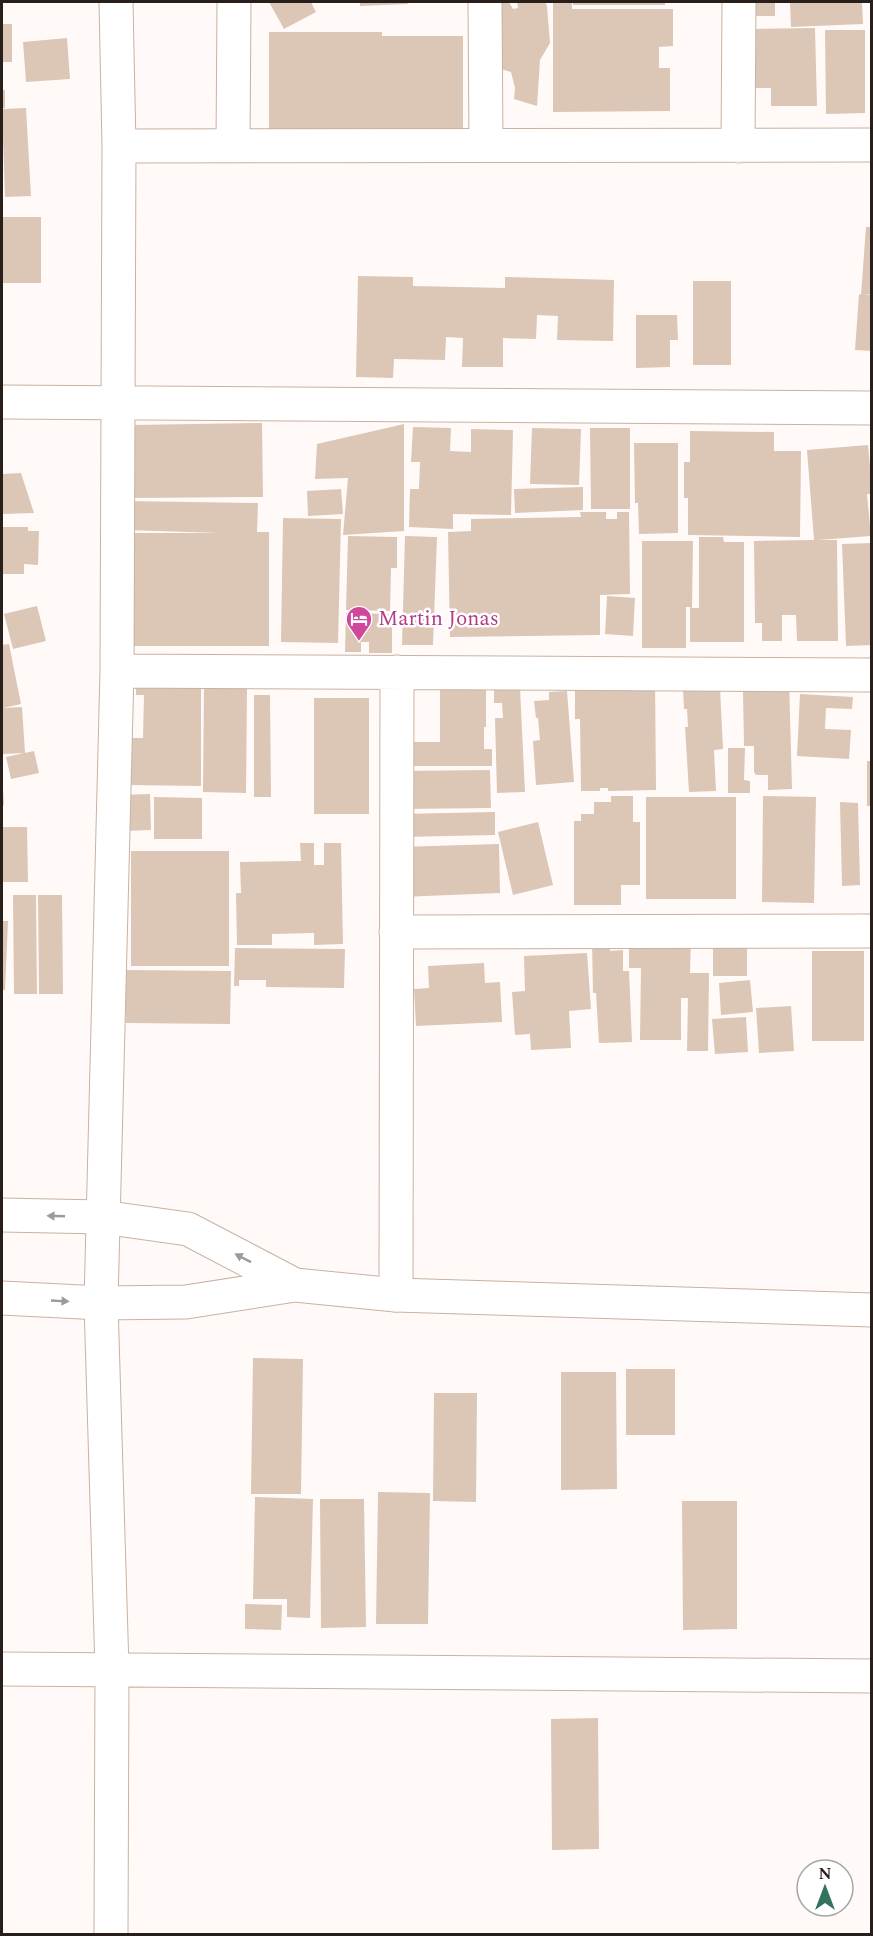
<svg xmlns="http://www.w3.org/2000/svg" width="873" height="1936" viewBox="0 0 873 1936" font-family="Spectral,serif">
  <rect width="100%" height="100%" fill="#fffaf7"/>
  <path fill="#dcc6b6" d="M 269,2 L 311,2 L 316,12 L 284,29 Z
    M 360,2 L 408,2 L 408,4 L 360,6 Z
    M 502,2 L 509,2 L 513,9 L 518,8 L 517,2 L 545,2 L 547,6 L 550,43 L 540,60 L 537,106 L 514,99 L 515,88 L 511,72 L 501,69 L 498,3 Z
    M 553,2 L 572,2 L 572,9 L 673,9 L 673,46 L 659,47 L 659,68 L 670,68 L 670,111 L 553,112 Z
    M 573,2 L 665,2 L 665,5 L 573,5 Z
    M 724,2 L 775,2 L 775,16 L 724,16 Z
    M 790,2 L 862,2 L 863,24 L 791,27 Z
    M 2,24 L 12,24 L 12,62 L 2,62 Z
    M 815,28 L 817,106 L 771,106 L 771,88 L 754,88 L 753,29 Z
    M 825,30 L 865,30 L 865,113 L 826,114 Z
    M 269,32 L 382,32 L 382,36 L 463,36 L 463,132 L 269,132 Z
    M 67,38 L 70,79 L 26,82 L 23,42 Z
    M 2,90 L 5,90 L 5,108 L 2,108 Z
    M 26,108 L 31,196 L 5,197 L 2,109 Z
    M 2,217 L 41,217 L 41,283 L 2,283 Z
    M 866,227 L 872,227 L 872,294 L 864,295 L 872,295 L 872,351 L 855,350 L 859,294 L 861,295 Z
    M 358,276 L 413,277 L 413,286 L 505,288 L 505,277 L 614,280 L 613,341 L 557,340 L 558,316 L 537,315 L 536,339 L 503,338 L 503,367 L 462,367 L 463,338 L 446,337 L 445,360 L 394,359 L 393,378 L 356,377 Z
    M 693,281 L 731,281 L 731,365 L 693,365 Z
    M 636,315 L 677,315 L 678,340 L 670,340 L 670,367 L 636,368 Z
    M 262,423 L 263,497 L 133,498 L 132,425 Z
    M 404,424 L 404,531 L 343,535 L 348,478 L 315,479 L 317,444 Z
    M 413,427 L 451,428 L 450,451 L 471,452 L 471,429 L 513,430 L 511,515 L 453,514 L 453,529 L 409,527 L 410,489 L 419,489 L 420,462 L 411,462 Z
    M 532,428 L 581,429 L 579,485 L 530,484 Z
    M 590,428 L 630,428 L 630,509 L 591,509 Z
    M 690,431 L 774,432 L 774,451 L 801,451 L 800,537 L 688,535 L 688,498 L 684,498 L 684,462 L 690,462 Z
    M 634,443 L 678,443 L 678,533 L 639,534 L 638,503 L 635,503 Z
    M 868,445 L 872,489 L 872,494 L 867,494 L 871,536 L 818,540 L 837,540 L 838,641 L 797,641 L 796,615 L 782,615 L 782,641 L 762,641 L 762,623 L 755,623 L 754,541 L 814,540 L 807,450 Z
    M 21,473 L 34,513 L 2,514 L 2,474 Z
    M 583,487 L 583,510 L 515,513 L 514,489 Z
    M 341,489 L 343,514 L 308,516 L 307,491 Z
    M 125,501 L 258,503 L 257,532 L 269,532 L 269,646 L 124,646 L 122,533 L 221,533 L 125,530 Z
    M 580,512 L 606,512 L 606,519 L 617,519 L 617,512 L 629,512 L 630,594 L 600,595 L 600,635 L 450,637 L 448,532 L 471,531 L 471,519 L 581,517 Z
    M 283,518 L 341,519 L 338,643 L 281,642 Z
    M 2,527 L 28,527 L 28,531 L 39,531 L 38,565 L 24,564 L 24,574 L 2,574 Z
    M 348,536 L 397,537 L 397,568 L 391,568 L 390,611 L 346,610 Z
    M 405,536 L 437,537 L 433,645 L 402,645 Z
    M 699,537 L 723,537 L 724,542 L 744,542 L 744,642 L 690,642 L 690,607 L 686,607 L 686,648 L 642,648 L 642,541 L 693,541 L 692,608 L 699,608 Z
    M 872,543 L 872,645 L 846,646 L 842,544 Z
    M 607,596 L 635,598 L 633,636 L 605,634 Z
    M 37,606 L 46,641 L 13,649 L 4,614 Z
    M 346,613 L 392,614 L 392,653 L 369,653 L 369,642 L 361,642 L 361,652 L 345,652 Z
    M 9,644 L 21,704 L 3,708 L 2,645 Z
    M 136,674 L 201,687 L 201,786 L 129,785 L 129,738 L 143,738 L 144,695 L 136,695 Z
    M 655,676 L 656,790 L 608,791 L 608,788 L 600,788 L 600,791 L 581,791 L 580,719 L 575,719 L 575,677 Z
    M 789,678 L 792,789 L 768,790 L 768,775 L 756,775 L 754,772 L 754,746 L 744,746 L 743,691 L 772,690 Z
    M 204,685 L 247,685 L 246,793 L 203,792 Z
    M 440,687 L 486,687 L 486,727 L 484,727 L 484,749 L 492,749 L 492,766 L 401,766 L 401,742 L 440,742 Z
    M 520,688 L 525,792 L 497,793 L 495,718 L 503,718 L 502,703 L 494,703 L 494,689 Z
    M 720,688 L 723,749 L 714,750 L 716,791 L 689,792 L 685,727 L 688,727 L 687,709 L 684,709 L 683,689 Z
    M 567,691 L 574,782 L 536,785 L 533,741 L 540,740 L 538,718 L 536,718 L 534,701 L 549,700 L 549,692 Z
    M 800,694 L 853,697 L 852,709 L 826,708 L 825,729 L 851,730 L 849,759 L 797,756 Z
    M 254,695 L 270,695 L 271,797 L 254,797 Z
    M 314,698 L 369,698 L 369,814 L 314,814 Z
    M 22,707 L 25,753 L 2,754 L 2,708 Z
    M 728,748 L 745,748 L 744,780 L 750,781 L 750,793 L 728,793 Z
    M 34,751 L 39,773 L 11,779 L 6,757 Z
    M 867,761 L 872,761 L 872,806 L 867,806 Z
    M 490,770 L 491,808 L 399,809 L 399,771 Z
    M 2,790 L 3,790 L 4,805 L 2,806 Z
    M 150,794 L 151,830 L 122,831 L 121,795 Z
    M 611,796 L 633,796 L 633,822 L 640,822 L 640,885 L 621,885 L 621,905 L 574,905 L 574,821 L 581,821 L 581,814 L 594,814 L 594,802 L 611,802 Z
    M 763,796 L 816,797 L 814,903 L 762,902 Z
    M 154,797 L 202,798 L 202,839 L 154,839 Z
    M 646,797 L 736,797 L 736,899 L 646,899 Z
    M 840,802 L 858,803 L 860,885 L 842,886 Z
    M 495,812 L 495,835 L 401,837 L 401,814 Z
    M 538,822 L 553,885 L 513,895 L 498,832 Z
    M 2,827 L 27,827 L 28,882 L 2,882 Z
    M 300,843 L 314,843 L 314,865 L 324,865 L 324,843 L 341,843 L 343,944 L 314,945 L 314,933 L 272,934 L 272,945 L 237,945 L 236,893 L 241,893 L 240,862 L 301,861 Z
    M 499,844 L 500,893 L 401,897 L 399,847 Z
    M 131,851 L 229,851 L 229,966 L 131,966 Z
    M 13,895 L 36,895 L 37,994 L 14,994 Z
    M 38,895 L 62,895 L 63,994 L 39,994 Z
    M 2,921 L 8,921 L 5,990 L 2,990 Z
    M 629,937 L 691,937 L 690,973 L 709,973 L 708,1051 L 687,1051 L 688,998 L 681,998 L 681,1040 L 640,1040 L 641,968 L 629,968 Z
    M 592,941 L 609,941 L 610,951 L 623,950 L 623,971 L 629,971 L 632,1042 L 599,1043 L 596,993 L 593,993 Z
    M 713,947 L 747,947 L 747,976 L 713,976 Z
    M 235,948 L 345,949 L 344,988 L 266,987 L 266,980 L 239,980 L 239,986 L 234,986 Z
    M 812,951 L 864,951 L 864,1041 L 812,1041 Z
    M 587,953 L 591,1009 L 569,1011 L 571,1048 L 531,1050 L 530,1034 L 515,1035 L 512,992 L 525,991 L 524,956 Z
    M 484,963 L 485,983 L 500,982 L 502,1022 L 416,1026 L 414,989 L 429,988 L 428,966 Z
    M 126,970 L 231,971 L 230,1024 L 126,1023 Z
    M 750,980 L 753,1012 L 721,1015 L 719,983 Z
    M 791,1006 L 794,1051 L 759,1053 L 756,1008 Z
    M 746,1017 L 748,1052 L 715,1054 L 712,1019 Z
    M 253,1358 L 303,1359 L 301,1494 L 251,1494 Z
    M 626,1369 L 675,1369 L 675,1435 L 626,1435 Z
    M 561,1372 L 616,1372 L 617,1489 L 561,1490 Z
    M 434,1393 L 477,1393 L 476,1502 L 433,1501 Z
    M 378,1492 L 430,1493 L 428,1624 L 376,1624 Z
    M 255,1497 L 313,1499 L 310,1618 L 287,1617 L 287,1599 L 253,1599 Z
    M 320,1499 L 364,1499 L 366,1627 L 321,1628 Z
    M 682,1501 L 737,1501 L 737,1629 L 683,1630 Z
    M 245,1604 L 282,1605 L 281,1630 L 245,1629 Z
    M 598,1718 L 599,1849 L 552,1850 L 551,1719 Z"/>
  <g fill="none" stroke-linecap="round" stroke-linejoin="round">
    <g stroke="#c8b2a2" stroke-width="35">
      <path id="minor" d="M 485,2 L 486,145
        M 119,146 L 872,145
        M 233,146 L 234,2
        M 738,146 L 739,2
        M 2,402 L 872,408
        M 117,671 L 872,675
        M 396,932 L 872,931
        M 396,1295 L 397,672
        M 2,1669 L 872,1676
        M 111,1934 L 112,1669 L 101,1303 L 117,671 L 119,146 L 116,2"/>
    </g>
    <g stroke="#c8b2a2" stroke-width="35">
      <path id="tertiary" d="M 2,1215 L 102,1217 L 188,1229 L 295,1285
        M 2,1298 L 101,1303 L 186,1302 L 295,1285 L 396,1295 L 872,1310"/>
    </g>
    <use href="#minor" stroke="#fff" stroke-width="33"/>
    <use href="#tertiary" stroke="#fff" stroke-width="33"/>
  </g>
  <defs><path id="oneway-solid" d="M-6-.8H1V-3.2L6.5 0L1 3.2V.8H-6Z" transform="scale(1.5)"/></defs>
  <g fill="#9e9a98">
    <use href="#oneway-solid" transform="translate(56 1216) rotate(-178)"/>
    <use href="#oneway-solid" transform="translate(243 1258) rotate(-153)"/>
    <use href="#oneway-solid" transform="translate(60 1301) rotate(3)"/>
  </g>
  <defs>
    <g id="hotel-pin" transform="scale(1.35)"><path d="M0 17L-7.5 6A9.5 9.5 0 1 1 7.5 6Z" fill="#d1479c" stroke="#fff"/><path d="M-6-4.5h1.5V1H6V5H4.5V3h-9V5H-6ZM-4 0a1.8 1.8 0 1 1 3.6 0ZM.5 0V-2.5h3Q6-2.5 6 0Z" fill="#fff"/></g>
  </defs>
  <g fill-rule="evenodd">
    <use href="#hotel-pin" x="359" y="619"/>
  </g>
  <g text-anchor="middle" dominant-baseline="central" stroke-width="5" stroke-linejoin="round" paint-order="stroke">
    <g font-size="21" fill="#b23c85" stroke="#fff" text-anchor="start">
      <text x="378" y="619">Martin Jonas</text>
    </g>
  </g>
  <rect width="873" height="1936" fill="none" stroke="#281f1a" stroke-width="6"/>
  <g transform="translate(825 1888)"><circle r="28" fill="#ffffff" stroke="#a9a5a3" stroke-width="1.5"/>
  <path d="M0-4.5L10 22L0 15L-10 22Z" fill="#33725f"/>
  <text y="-9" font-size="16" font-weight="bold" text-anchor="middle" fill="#281f1a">N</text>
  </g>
</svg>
